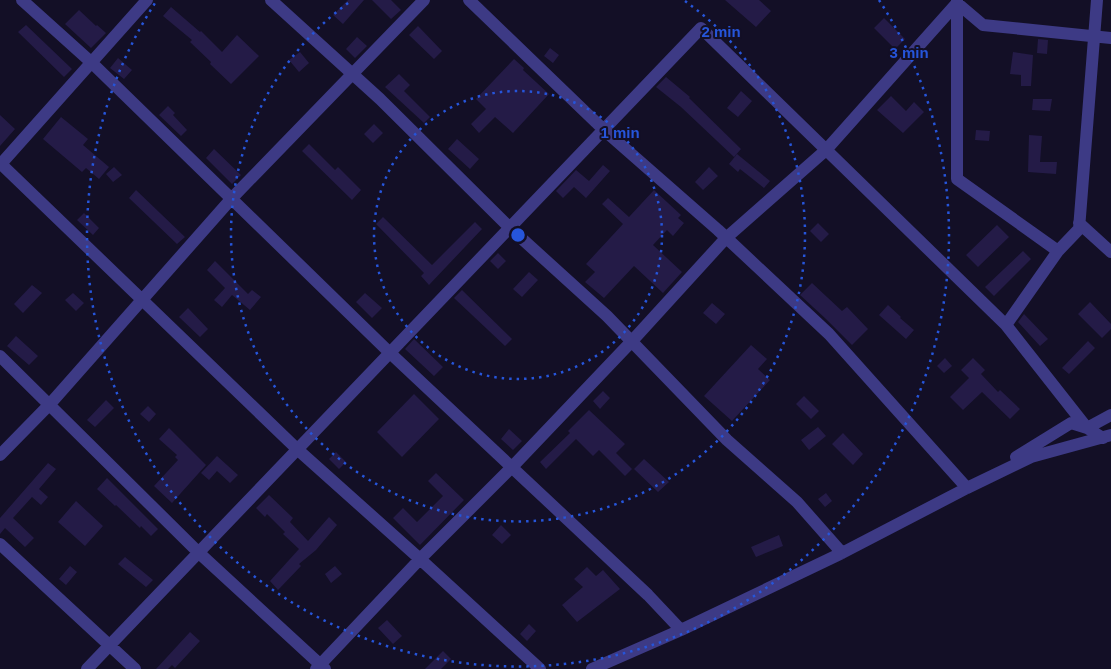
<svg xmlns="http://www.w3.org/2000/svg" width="1111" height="669" viewBox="0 0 1111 669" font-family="Helvetica,sans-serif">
  <rect width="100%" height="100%" fill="#130f26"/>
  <path fill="#241b47" d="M 348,0 L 364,0 L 343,24 L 333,15 Z
    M 372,0 L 391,0 L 401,10 L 391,19 Z
    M 725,0 L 759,0 L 771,11 L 756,27 Z
    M 171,7 L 200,32 L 201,31 L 222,52 L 237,35 L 259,56 L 231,84 L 210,64 L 211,62 L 190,42 L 192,40 L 163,16 Z
    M 79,10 L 96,26 L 97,25 L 106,33 L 91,48 L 65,24 Z
    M 884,18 L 905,39 L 895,49 L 874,28 Z
    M 26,25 L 72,69 L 64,77 L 18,32 Z
    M 418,26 L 442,51 L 434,59 L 409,35 Z
    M 357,37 L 367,46 L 355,58 L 346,49 Z
    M 1038,39 L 1048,40 L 1047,54 L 1037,53 Z
    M 550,48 L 559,55 L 553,63 L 544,56 Z
    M 300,52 L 309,63 L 299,72 L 289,60 Z
    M 1013,52 L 1033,55 L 1031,86 L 1021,86 L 1021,75 L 1010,74 Z
    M 118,58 L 132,70 L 124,79 L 110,68 Z
    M 514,59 L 524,68 L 523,70 L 549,94 L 513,133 L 495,117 L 479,133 L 471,124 L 486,109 L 476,99 Z
    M 399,74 L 410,85 L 404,91 L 430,117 L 424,123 L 385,87 Z
    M 666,77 L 690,97 L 689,98 L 741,149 L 734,157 L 681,107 L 656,87 Z
    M 741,91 L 752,101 L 738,117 L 727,108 Z
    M 891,96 L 906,111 L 914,102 L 924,112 L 903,133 L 877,110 Z
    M 1033,99 L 1052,99 L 1050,111 L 1032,110 Z
    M 168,106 L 175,113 L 173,115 L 187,130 L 181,136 L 159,115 Z
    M 0,115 L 15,129 L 0,146 Z
    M 61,117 L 88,139 L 83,145 L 109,167 L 99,179 L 86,168 L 82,172 L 43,139 Z
    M 374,124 L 383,133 L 373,143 L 364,134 Z
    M 976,130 L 990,131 L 989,141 L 975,140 Z
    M 1029,135 L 1042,136 L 1040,162 L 1057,162 L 1056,174 L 1028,172 Z
    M 457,139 L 479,159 L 470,169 L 448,149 Z
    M 309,144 L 335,170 L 338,167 L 361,190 L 352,200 L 302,151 Z
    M 214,149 L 241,175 L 232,184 L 206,158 Z
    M 737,154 L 770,181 L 764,188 L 740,169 L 738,172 L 729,164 Z
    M 603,165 L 610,171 L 586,198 L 574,187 L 563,198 L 556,191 L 576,170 L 589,181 Z
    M 114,167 L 122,175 L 113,182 L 106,174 Z
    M 709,167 L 718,176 L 703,190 L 695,182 Z
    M 136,190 L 185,237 L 177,244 L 129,198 Z
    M 654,190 L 681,215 L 678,218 L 684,223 L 673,236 L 667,230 L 653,245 L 682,272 L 663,293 L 634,266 L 604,298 L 585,282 L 595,272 L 586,264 L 623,224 L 602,204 L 608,198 L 629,217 Z
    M 84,213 L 99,228 L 93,235 L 77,220 Z
    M 383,217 L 432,265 L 475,222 L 482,229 L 429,285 L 421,276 L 424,273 L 376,224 Z
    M 818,223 L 829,234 L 821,242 L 810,231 Z
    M 997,225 L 1009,237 L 978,267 L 966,255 Z
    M 1023,251 L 1031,259 L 994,296 L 985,287 Z
    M 498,253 L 506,261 L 498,269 L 490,261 Z
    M 215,261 L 248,294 L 252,290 L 261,297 L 250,310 L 232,295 L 222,307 L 214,300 L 225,288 L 207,270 Z
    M 529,272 L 538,280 L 522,297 L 513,289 Z
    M 812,283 L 842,311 L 847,307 L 868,329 L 852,345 L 826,319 L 800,295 Z
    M 32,285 L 42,293 L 23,313 L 14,304 Z
    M 462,290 L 512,339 L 505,346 L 454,298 Z
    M 73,293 L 84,303 L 76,311 L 65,300 Z
    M 365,293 L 382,308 L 372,318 L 356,302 Z
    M 1090,302 L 1111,324 L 1111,329 L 1102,338 L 1078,314 Z
    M 712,303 L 725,314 L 716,324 L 703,313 Z
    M 888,305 L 901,317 L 900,318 L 914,330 L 906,339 L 879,315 Z
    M 188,308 L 208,329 L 200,337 L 179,317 Z
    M 1024,314 L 1048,339 L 1040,346 L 1018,322 Z
    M 16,336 L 38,356 L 29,365 L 7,346 Z
    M 414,339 L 443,367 L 434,376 L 405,349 Z
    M 1088,341 L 1095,348 L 1069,374 L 1062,368 Z
    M 751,345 L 767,359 L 758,369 L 770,380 L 732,421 L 704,396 Z
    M 945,358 L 952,366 L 944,373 L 937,366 Z
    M 973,358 L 985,370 L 981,374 L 998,392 L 1000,390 L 1020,409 L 1010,419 L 982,392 L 963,410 L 950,397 L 969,378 L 961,370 Z
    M 603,391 L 610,398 L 600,409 L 593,401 Z
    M 414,394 L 439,419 L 402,457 L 377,432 Z
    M 804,396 L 819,411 L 811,419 L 796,404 Z
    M 106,400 L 114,408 L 95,427 L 87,420 Z
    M 148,406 L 156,414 L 149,422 L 140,414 Z
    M 589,410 L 625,444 L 616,453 L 632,469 L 625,476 L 599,450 L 593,456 L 576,439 L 546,469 L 540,462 L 570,433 L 568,431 Z
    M 818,427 L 826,436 L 809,450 L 801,440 Z
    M 169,428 L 206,465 L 172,503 L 154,486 L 178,460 L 175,457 L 177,455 L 159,439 Z
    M 509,429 L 522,441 L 513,450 L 501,439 Z
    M 843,433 L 863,454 L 853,465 L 832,444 Z
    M 336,452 L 346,462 L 339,469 L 329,459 Z
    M 217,456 L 238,475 L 230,483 L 217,471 L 209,480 L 201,473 Z
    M 644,459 L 669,482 L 658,492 L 634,469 Z
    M 48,463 L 56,469 L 39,489 L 48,497 L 41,505 L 32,497 L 13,518 L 34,538 L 25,547 L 5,528 L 0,534 L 0,518 Z
    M 436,473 L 464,500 L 420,545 L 393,518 L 403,508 L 417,522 L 443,496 L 428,481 Z
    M 107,478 L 158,529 L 151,536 L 141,526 L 140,528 L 116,505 L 115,506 L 97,489 Z
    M 826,493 L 832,501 L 825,507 L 818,499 Z
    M 269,495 L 293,518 L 290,522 L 308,541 L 329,517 L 337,525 L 316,550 L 299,564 L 301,566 L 278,590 L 270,581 L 299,549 L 283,534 L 285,532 L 267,514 L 265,517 L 256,508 Z
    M 76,501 L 103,526 L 85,546 L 58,522 Z
    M 501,525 L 511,535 L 502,544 L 492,535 Z
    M 779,535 L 783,546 L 756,557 L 751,547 Z
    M 125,557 L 153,580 L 146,587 L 118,564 Z
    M 70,566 L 77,572 L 66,585 L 59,579 Z
    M 335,566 L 342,574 L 331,583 L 325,574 Z
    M 587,567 L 596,576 L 603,570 L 620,589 L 577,622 L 562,605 L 583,587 L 574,579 Z
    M 387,620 L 402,636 L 393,644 L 378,628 Z
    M 529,624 L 536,631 L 527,641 L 520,634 Z
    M 190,632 L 200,641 L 175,668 L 172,665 L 168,669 L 156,669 Z
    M 443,651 L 451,659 L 441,669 L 425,669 Z"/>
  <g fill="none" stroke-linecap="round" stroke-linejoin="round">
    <path stroke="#3d3a85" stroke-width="12" d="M 22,0 L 92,63 L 389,352 L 648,595 L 681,630
      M 271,0 L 380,99 L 509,227 L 607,316 L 727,440 L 797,502 L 842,553
      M 469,0 L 604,130 L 718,230 L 829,334 L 967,488
      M 957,0 L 957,179 L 1058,251
      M 0,163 L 297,449 L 420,559 L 540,669
      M 0,165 L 147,0
      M 1079,223 L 1111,252
      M 1006,325 L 1058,251 L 1079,229 L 1097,0
      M 0,356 L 198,552 L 325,669
      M 0,455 L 50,404 L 232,198 L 424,0
      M 1016,457 L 1071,423 L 1087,428 L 1111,415
      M 0,544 L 135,669
      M 87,669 L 701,28 L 1006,325 L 1087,428 L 1103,438
      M 316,669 L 420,559 L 512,467 L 632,341 L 726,238 L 826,150 L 957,3 L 983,25 L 1111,38
      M 592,669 L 681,630 L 842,553 L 967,488 L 1031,457 L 1111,435"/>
  </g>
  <g fill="none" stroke="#2655da" stroke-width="2.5" stroke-dasharray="2.5 5">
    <circle cx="518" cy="235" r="144"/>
    <path d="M685 1A287 287 0 1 1 351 1"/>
    <path d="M879 0A431 431 0 1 1 157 0"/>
  </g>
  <circle cx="518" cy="235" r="8" fill="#2655da" stroke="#130f26" stroke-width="2.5"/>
  <g font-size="15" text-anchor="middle" font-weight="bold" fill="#2655da" stroke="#130f26" stroke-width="4" stroke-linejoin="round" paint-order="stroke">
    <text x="721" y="37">2 min</text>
    <text x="909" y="58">3 min</text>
    <text x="620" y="138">1 min</text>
  </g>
</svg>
